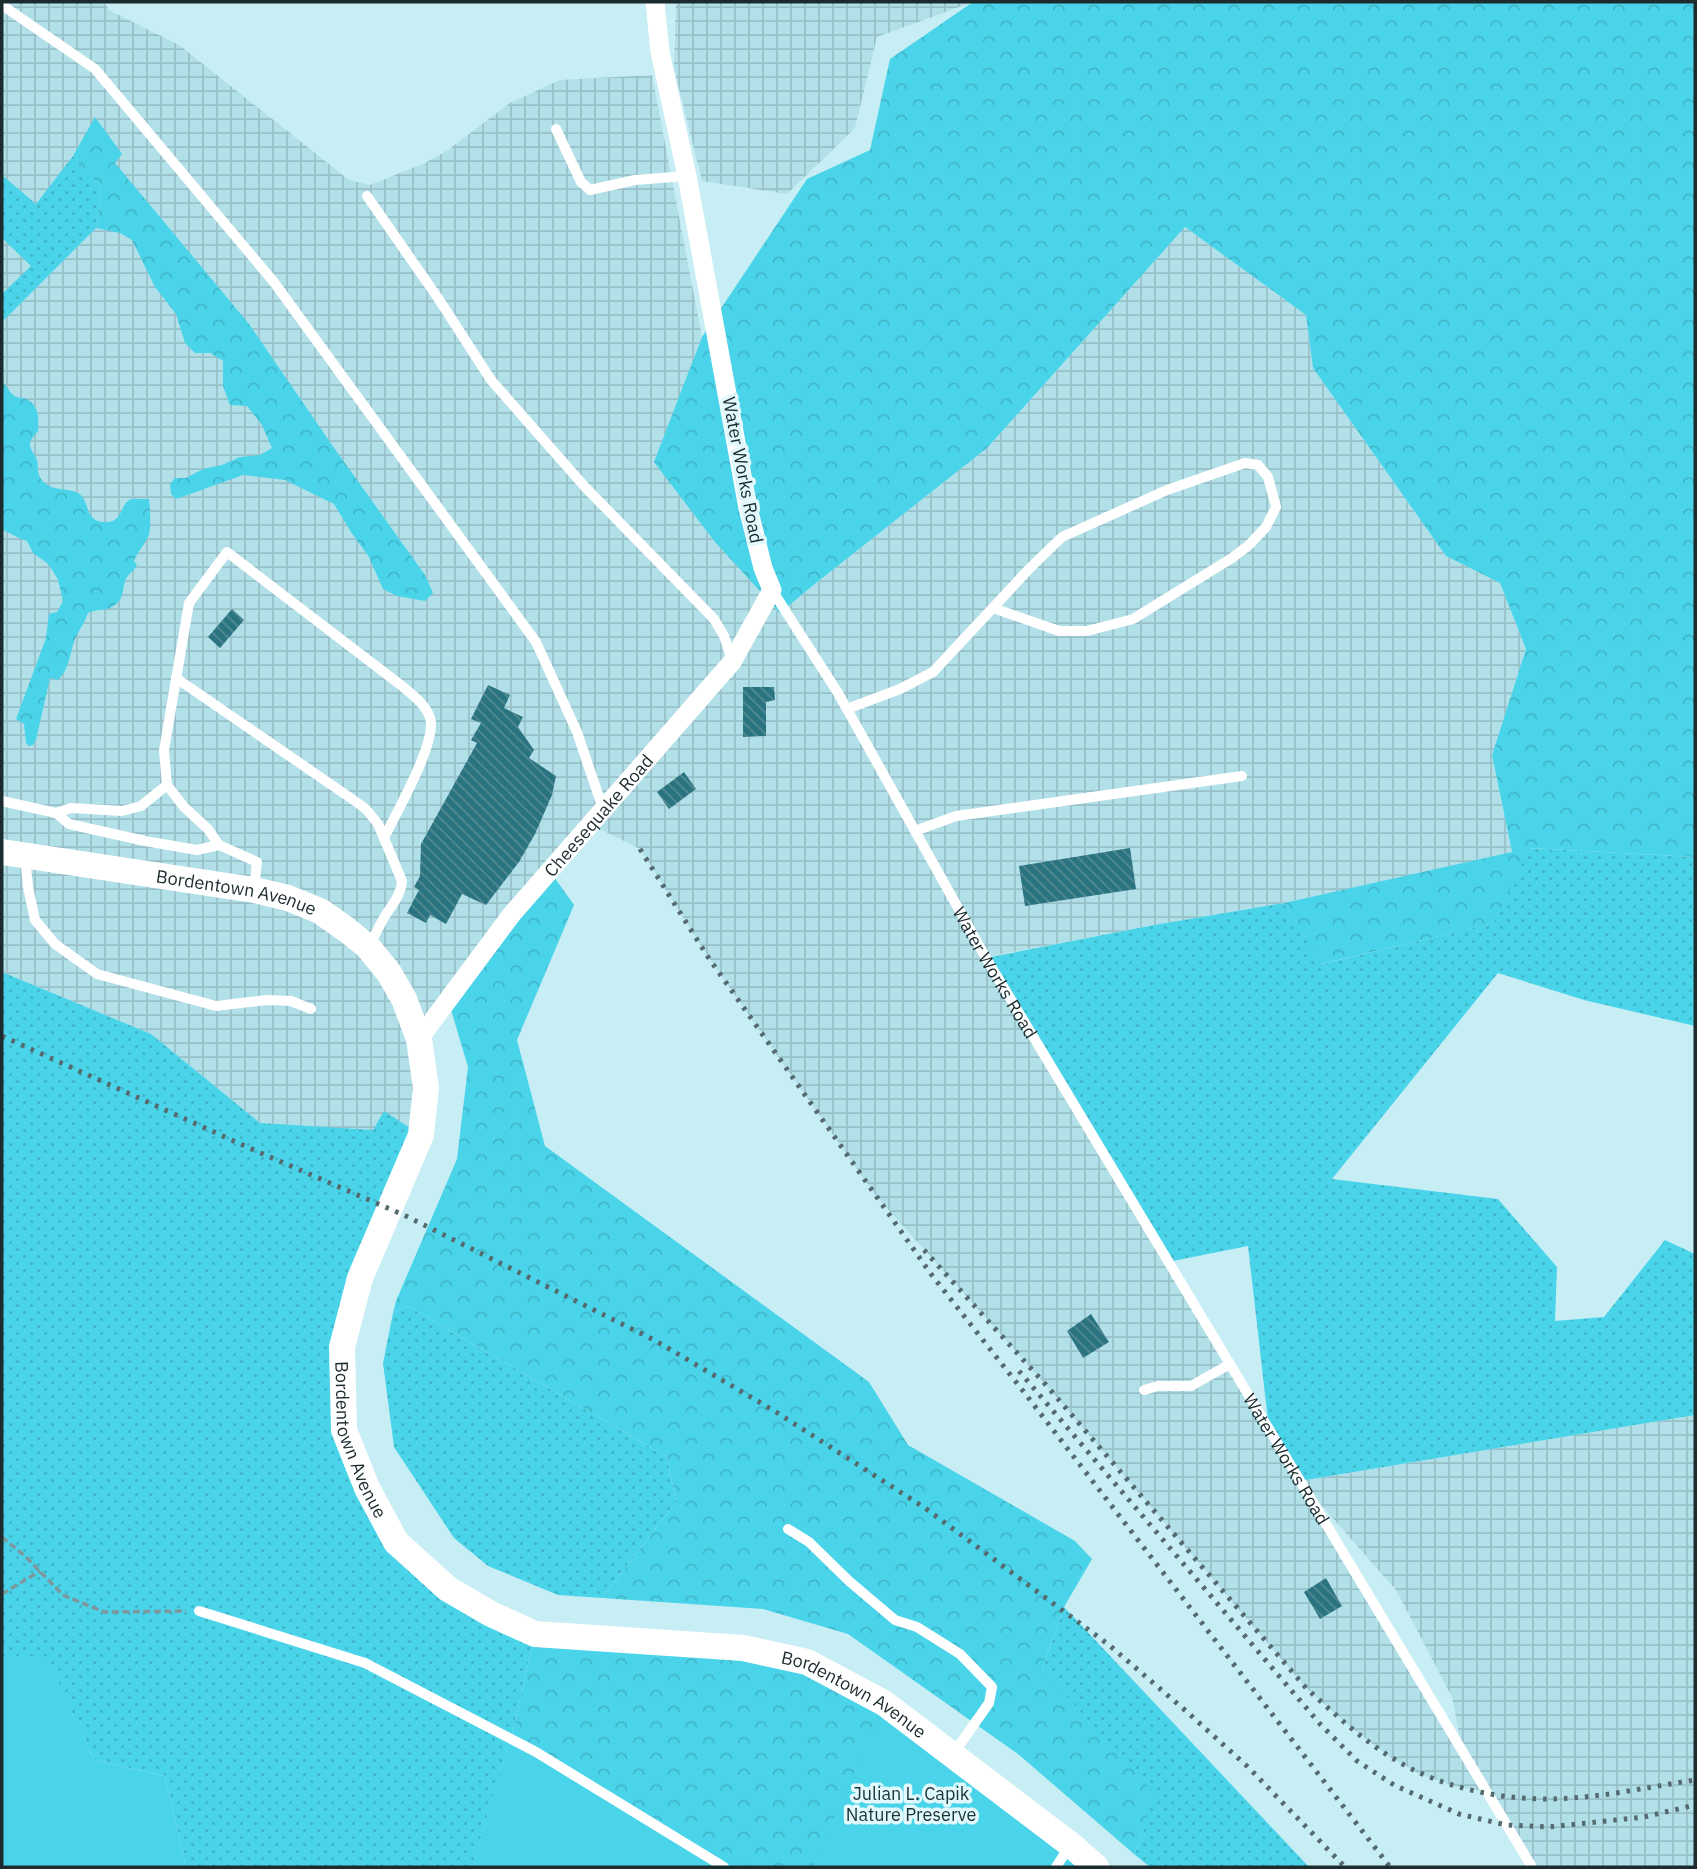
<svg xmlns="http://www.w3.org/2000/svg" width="1697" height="1869" viewBox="0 0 1697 1869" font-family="'IBM Plex Sans',sans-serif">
  <defs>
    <pattern id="industrial-grid" width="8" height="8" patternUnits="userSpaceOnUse" patternTransform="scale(1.75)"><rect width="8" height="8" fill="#b2e0e9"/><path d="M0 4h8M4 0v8" fill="none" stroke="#98c0c8"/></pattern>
    <pattern id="grass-dots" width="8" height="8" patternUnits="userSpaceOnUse" patternTransform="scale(1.75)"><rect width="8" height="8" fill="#4ad4ea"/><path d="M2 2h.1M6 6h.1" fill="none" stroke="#40b6c9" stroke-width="1.8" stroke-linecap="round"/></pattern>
    <pattern id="forest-crowns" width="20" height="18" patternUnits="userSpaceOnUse" patternTransform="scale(1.75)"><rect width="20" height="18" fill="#4ad4ea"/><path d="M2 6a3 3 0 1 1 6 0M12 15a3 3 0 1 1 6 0" fill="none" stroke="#40b6c9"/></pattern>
    <pattern id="building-back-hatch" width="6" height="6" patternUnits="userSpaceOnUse" patternTransform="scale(1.75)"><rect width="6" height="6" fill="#297480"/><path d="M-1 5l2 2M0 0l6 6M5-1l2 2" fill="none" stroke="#558a93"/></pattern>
  </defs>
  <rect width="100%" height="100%" fill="#c8eef5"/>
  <path fill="url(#industrial-grid)" d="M 2,2 L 104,2 L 109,10 L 179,45 L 349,180 L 370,185 L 425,163 L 448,150 L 510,103 L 560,80 L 652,75 L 702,337 L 684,387 L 780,613 L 811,587 L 987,448 L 1185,227 L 1306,315 L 1313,368 L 1446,556 L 1500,583 L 1526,649 L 1492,755 L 1512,853 L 1284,903 L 1154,925 L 987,957 L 1464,1759 L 1452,1697 L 1396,1590 L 1300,1481 L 1695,1415 L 1695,1867 L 1533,1867 L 1487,1792 L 1453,1786 L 1420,1774 L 1393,1759 L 1350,1727 L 1307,1689 L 1046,1385 L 876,1196 L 708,957 L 640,849 L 590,824 L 419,1039 L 421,1135 L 260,1123 L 151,1034 L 2,972 Z
    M 676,2 L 973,2 L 877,37 L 855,128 L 787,194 L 702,181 L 674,68 Z"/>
  <path fill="url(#grass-dots)" d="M 73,156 L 101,188 L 96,228 L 2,322 L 2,294 L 31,266 L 2,238 L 2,175 L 36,204 Z
    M 1528,848 L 1695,857 L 1695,1026 L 1584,1000 L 1498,973 L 1332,1179 L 1498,1199 L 1557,1267 L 1555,1321 L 1604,1317 L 1665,1240 L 1695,1254 L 1695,1415 L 1300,1481 L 1269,1429 L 1248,1246 L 1168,1262 L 986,958 L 1154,925 L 1284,903 L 1322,964 L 1493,923 Z
    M 2,972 L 151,1034 L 260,1123 L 373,1130 L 384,1111 L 421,1135 L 360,1278 L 344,1430 L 396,1542 L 535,1634 L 511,1739 L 472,1867 L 186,1867 L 165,1776 L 94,1760 L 46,1657 L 2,1656 Z
    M 408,1306 L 667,1457 L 676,1502 L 602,1598 L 558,1595 L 488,1566 L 454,1538 L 394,1447 L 383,1363 L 393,1313 Z
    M 1064,1607 L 1309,1867 L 1150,1867 L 1134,1854 L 1144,1829 L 1042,1669 Z"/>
  <path fill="url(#forest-crowns)" d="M 973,2 L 1695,2 L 1695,857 L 1529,848 L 1494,923 L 1321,964 L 1284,903 L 1512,852 L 1492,755 L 1526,649 L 1500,583 L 1446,556 L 1313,368 L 1306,315 L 1185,227 L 987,448 L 811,587 L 780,613 L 715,542 L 654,462 L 702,337 L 807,179 L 870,150 L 890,59 Z
    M 95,117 L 122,154 L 115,163 L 249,324 L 332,445 L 425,575 L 433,593 L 425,601 L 397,596 L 383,589 L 369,557 L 351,532 L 334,504 L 285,480 L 243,475 L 176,499 L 171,494 L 170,484 L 175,478 L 186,478 L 203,469 L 222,465 L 240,457 L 260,455 L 272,448 L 262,425 L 247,406 L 230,405 L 223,386 L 223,361 L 210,353 L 195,353 L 185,343 L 176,314 L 155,287 L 132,240 L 120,233 L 96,228 L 101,188 L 73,156 Z
    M 2,381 C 6,385 8,390 12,394 C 17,399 23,397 28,400 C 39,406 39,420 38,431 C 35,435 30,439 30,445 C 30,450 35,454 37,460 C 39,470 36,476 46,484 C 55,491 68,488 78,493 C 91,500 83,523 106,522 C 122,522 120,507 128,501 C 132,497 143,500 149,499 C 150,505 151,529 149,535 C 145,544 138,551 134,561 L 137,565 C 134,571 129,573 126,579 C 121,590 126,600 110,608 C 102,611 95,609 88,613 C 85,621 82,626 78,633 C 69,648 72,667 58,680 L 50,678 L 36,740 L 33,745 L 29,746 L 26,743 L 24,724 L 16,719 L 46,638 L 49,614 L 57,612 L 63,601 L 58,580 L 53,571 L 47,563 L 33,553 L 27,541 C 17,538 11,533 2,530 Z
    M 549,870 L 574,905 L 517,1040 L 545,1146 L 869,1382 L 908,1445 L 1075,1541 L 1092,1559 L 1064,1607 L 1042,1669 L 1154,1793 L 1144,1829 L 1134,1854 L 1018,1754 L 848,1634 L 763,1609 L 602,1598 L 676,1502 L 667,1457 L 408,1306 L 393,1313 L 396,1301 L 457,1159 L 468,1067 L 449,1003 Z
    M 535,1634 L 807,1662 L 1096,1867 L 472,1867 L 511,1739 Z"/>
  <path fill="#4ad4ea" d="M 2,1656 L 46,1656 L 94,1760 L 165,1776 L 186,1867 L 2,1867 Z
    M 884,1703 L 1096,1867 L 813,1867 Z
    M 511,1739 L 575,1777 L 752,1867 L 472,1867 Z"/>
  <path fill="url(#building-back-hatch)" d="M 232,609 L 244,620 L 220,648 L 208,637 Z
    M 488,685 L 510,695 L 504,708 L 523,717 L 518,727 L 534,750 L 529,758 L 556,776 L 552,795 L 535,834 L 519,862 L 486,905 L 462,894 L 446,924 L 430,915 L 426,923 L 407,913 L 419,890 L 414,887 L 420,876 L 421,844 L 477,743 L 471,740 L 481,723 L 471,719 Z
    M 743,687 L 774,687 L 775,700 L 766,702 L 766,736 L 743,737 Z
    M 684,772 L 696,789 L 669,809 L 657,792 Z
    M 1130,848 L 1136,889 L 1025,906 L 1019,866 Z
    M 1091,1314 L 1109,1342 L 1083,1358 L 1067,1331 Z
    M 1326,1578 L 1342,1606 L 1320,1619 L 1304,1592 Z"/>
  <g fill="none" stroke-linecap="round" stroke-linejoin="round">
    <path stroke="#7c989d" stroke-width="3.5" stroke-dasharray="7 3.5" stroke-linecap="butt" d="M 2,1537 L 26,1557 L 63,1595 L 104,1612 L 186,1611
      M 2,1594 L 40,1571"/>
    <g stroke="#fff" stroke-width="10">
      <path d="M 2,5 L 95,69 L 273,281 L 536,642 L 577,732 L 603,809"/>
      <path d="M 556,129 L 581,182 L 590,190 L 635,180 L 687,176"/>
      <path d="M 367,196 L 438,298 L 491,380 L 585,487 L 714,619 L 724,636 L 732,661"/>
      <path id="s1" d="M 772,590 L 838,693 L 986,958 L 1532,1867"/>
      <path d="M 176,678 L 352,799 L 366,809 L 378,824 L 402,881 C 401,895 392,905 385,916 C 379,926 374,937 369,947"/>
      <path d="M 847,709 L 900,689 L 933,672 L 1029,569 L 1062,537 L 1167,490 L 1245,463 L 1258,465 L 1268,477 L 1276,507 L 1266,527 L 1249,545 L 1232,558 L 1133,619 L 1087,631 L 1059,631 L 993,608"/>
      <path d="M 2,801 L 56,813 L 69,824 L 145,841 L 197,850 L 219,845"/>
      <path d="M 56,813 L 71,808 L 122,811 L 141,806 L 167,785"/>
      <path d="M 915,831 L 956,816 L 1242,776"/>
      <path d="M 25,857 L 28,887 L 35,920 L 55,944 L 97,974 L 216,1006 L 267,1000 L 291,1001 L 311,1009"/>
      <path d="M 254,889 L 257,862 L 219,845 L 208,829 L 184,807 L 167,785 L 164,750 L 189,603 L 227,552 L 402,686 C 412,695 426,704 430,718 C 438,741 395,815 384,838"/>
      <path d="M 1144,1390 L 1158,1386 L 1191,1386 L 1230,1364"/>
      <path d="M 788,1529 L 809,1542 L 849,1581 L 895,1620 L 917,1627 L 960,1654 L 992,1687 L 989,1703 L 953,1754"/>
      <path d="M 199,1611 L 365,1663 L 536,1752 L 724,1867"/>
      <path d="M 1056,1867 L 1069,1847"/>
    </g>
    <path stroke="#fff" stroke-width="19" id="s2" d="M 419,1039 L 512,914 L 732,662 L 772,590 L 763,568 L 748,508 L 687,176 L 660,52 L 655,2"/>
    <path stroke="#fff" stroke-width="26" id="s3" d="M 2,852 L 254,890 L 288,898 L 320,911 L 347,930 L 368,947 L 389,973 L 404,999 L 419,1039 L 426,1088 L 421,1135 L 360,1278 L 342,1347 L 344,1430 L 367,1488 L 396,1542 L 448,1589 L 491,1614 L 535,1634 L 743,1648 L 807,1662 L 884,1703 L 1071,1845 L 1096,1867"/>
    <path stroke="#546a6f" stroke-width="5" stroke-dasharray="3.5 7" stroke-linecap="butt" d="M 640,849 L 708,957 L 931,1274 L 1020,1387 L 1390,1867
      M 2,1036 L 247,1147 L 406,1216 L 656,1341 L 776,1412 L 925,1508 L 1109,1645 L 1186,1711 L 1248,1767 L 1345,1867
      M 924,1250 L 1046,1385 L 1307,1689 C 1335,1714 1362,1740 1394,1759 C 1438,1787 1501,1800 1552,1799 C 1600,1798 1648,1787 1695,1780
      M 1019,1371 L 1320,1724 L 1357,1761 L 1394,1785 L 1459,1814 L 1506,1825 L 1549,1827 L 1644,1817 L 1695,1805"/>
  </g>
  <g text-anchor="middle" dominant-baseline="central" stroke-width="7" stroke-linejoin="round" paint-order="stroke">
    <g font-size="18" fill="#1c2b2e" stroke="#e1f8fc">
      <text transform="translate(743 470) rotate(79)">Water Works Road</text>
      <text stroke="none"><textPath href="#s2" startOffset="287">Cheesequake Road</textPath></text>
      <text stroke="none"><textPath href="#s3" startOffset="238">Bordentown Avenue</textPath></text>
      <text stroke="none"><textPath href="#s1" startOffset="443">Water Works Road</textPath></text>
      <text stroke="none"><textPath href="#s3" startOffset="910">Bordentown Avenue</textPath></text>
      <text stroke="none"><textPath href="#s1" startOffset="1010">Water Works Road</textPath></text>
      <text stroke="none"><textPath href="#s3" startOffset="1519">Bordentown Avenue</textPath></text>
    </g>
    <g font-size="18" fill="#1b3337" stroke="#e1f8fc">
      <text x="911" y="1793">Julian L. Capik<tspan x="911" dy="21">Nature Preserve</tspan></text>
    </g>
  </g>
  <rect width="1697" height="1869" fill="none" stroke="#1c2b2e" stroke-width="7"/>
</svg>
